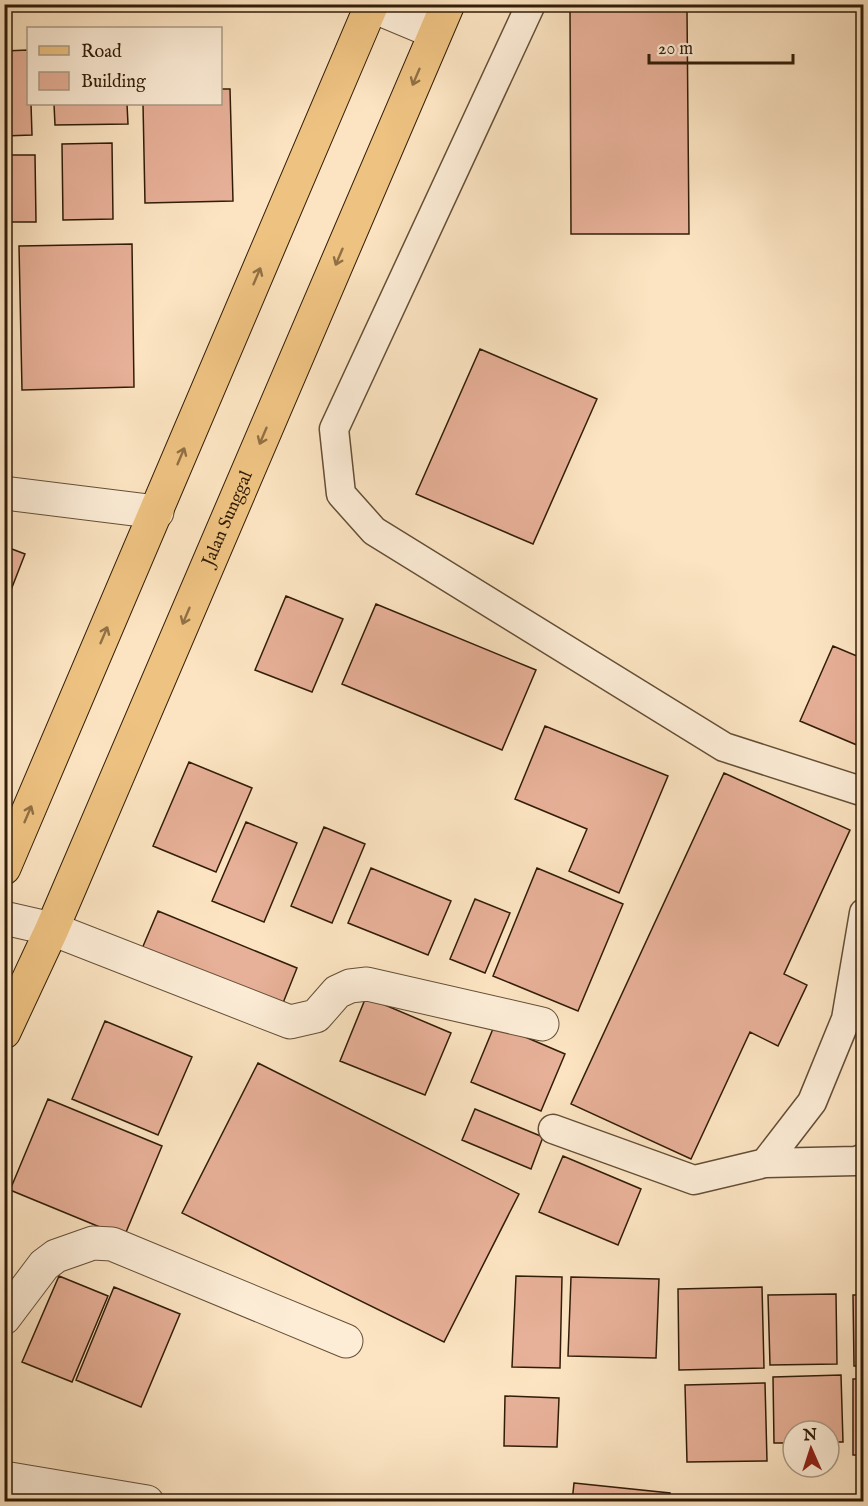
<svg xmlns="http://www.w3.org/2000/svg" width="868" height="1506" viewBox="0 0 868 1506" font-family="'IM FELL English',serif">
  <rect width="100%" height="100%" fill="#fce4c2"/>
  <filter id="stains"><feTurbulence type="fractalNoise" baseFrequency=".00333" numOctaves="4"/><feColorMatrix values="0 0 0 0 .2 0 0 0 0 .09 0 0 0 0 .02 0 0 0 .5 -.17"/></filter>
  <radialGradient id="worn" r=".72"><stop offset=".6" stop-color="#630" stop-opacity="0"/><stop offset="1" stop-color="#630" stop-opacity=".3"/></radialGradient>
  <path fill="#e7b098" stroke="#311d07" stroke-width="1.5" d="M 570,9 L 687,10 L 689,234 L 571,234 Z
    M 28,50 L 28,104 L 31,104 L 32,135 L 4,136 L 4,51 Z
    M 220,89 L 230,89 L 233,201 L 145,203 L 143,104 L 220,104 Z
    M 54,104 L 127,104 L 128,124 L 55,125 Z
    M 112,143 L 113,219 L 63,220 L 62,144 Z
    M 4,155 L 35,155 L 36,222 L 4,222 Z
    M 132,244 L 134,387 L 22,390 L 19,246 Z
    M 480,349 L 597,399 L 533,544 L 416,494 Z
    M 4,546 L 25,554 L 4,608 Z
    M 286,596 L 343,619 L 312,692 L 255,670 Z
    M 376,604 L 536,670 L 502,750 L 342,684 Z
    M 833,646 L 864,659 L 864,748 L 800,721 Z
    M 545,726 L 668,776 L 619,893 L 569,871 L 587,829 L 515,799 Z
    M 189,762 L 252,788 L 216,872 L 153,846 Z
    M 724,773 L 850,830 L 784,974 L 807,985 L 778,1046 L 750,1032 L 691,1159 L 571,1104 Z
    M 246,822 L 297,843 L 264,922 L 212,901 Z
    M 324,827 L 365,844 L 332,923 L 291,906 Z
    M 371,868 L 451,901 L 428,955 L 348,923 Z
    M 537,868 L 623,904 L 578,1011 L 493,976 Z
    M 475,899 L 510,913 L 485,973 L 450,959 Z
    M 158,911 L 297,968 L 281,1008 L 141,951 Z
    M 366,997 L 451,1033 L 425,1095 L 340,1061 Z
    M 105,1021 L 192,1057 L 158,1135 L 72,1099 Z
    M 495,1024 L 565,1054 L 541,1111 L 471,1082 Z
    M 258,1063 L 519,1194 L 444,1342 L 182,1213 Z
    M 48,1099 L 162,1146 L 124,1237 L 10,1190 Z
    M 475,1109 L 543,1137 L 531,1169 L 462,1140 Z
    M 563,1156 L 641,1189 L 618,1245 L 539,1212 Z
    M 59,1276 L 108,1296 L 72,1382 L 22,1362 Z
    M 516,1276 L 562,1277 L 560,1368 L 512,1367 Z
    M 571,1277 L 659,1279 L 656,1358 L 568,1356 Z
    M 114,1287 L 180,1314 L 141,1407 L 76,1380 Z
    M 762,1287 L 764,1368 L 679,1370 L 678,1289 Z
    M 836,1294 L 837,1364 L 770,1365 L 768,1295 Z
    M 853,1295 L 864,1295 L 864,1366 L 854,1366 Z
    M 841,1375 L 843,1442 L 829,1442 L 829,1431 L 793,1431 L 793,1443 L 774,1443 L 773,1377 Z
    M 853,1379 L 864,1379 L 864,1455 L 853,1455 Z
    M 765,1383 L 767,1461 L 687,1462 L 685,1385 Z
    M 505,1396 L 559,1398 L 557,1447 L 504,1446 Z
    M 574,1483 L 670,1493 L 669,1502 L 572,1502 Z"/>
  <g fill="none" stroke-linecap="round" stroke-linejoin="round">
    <g stroke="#644f36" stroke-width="31">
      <path id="service" d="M 531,4 L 334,429 L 341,494 L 374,531 L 724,747 L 864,792
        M 553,1129 L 694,1180 L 765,1163 L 856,1161 L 864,1158
        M 765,1163 L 812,1102 L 846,1019 L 864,913"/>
    </g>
    <g stroke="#644f36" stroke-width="35">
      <path id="minor" d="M 368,4 L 435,32
        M 4,493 L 157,512
        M 4,918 L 52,929 L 290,1022 L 316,1016 L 337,992 L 350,986 L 367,984 L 542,1024
        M 4,1318 L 44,1265 L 56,1256 L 93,1243 L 112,1244 L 346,1341
        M 4,1478 L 147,1502"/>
    </g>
    <g stroke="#311d07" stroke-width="35">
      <g id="primary">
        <path d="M 4,868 L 372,4"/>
        <path id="s1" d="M 4,1032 L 52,929 L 448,4"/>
      </g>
    </g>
    <use href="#service" stroke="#fdedd7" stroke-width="28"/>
    <use href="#minor" stroke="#fdedd7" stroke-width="33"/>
    <use href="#primary" stroke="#eec281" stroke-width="33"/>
  </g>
  <defs><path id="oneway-shaft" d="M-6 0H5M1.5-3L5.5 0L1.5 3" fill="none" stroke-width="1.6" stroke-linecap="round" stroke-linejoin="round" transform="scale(1.5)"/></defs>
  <g stroke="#907044">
    <use href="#oneway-shaft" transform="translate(416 77) rotate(113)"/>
    <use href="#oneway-shaft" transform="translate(339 257) rotate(113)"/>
    <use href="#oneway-shaft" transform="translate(257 276) rotate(-67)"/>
    <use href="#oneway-shaft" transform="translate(263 436) rotate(113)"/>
    <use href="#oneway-shaft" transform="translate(181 456) rotate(-67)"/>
    <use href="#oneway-shaft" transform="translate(186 616) rotate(113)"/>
    <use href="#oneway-shaft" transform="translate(104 635) rotate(-67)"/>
    <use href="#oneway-shaft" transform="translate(28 814) rotate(-67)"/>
  </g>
  <g text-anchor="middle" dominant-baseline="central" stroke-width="5" stroke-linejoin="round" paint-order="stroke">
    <g font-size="18" fill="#311d07" stroke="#fdedd7">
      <text stroke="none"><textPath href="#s1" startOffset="560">Jalan Sunggal</textPath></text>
    </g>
  </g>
  <rect width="868" height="1506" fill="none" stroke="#fce4c2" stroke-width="24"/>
  <rect x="6" y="6" width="856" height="1494" fill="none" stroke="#311d07" stroke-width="3"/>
  <rect x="12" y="12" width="844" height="1482" fill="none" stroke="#311d07" stroke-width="1.5"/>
  <rect x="27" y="27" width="195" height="78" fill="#fdedd7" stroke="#ab9a84" stroke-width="1.5"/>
  <rect x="39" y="46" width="30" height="9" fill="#eec281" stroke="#ab9a84" stroke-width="1.5"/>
  <text x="81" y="57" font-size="18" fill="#311d07">Road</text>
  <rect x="39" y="72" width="30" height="18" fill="#e7b098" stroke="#ab9a84" stroke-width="1.5"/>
  <text x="81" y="87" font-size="18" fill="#311d07">Building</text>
  <g transform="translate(811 1449) rotate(357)"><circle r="28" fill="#fdedd7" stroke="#ab9a84" stroke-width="1.5"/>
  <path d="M0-4.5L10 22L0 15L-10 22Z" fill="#8f2418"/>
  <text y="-9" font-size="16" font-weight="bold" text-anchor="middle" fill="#311d07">N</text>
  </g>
  <path d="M649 54v9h144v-9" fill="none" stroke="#311d07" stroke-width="3"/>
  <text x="658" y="54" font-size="18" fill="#311d07" stroke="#fdedd7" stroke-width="4.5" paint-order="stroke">20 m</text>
  <rect width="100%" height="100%" filter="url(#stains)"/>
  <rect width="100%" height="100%" fill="url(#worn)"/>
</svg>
